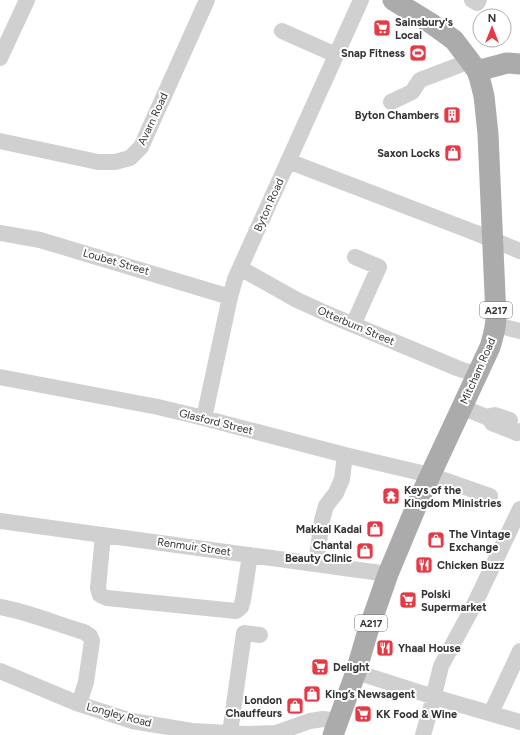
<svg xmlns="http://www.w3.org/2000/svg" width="520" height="735" viewBox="0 0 520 735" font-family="Figtree,sans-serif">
  <rect width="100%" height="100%" fill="#fff"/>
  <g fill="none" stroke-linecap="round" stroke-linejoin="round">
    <path stroke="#d0d0d0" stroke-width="16" d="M 472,0 L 477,3 L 479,0
      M 282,31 L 336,55
      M 0,58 L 27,0
      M 391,102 L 412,92 L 420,80 L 470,61
      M 0,141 L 98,162 L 115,162 L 130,158 L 141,147 L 207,0
      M 288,161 L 476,233 L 520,251
      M 0,233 L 40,240 L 230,297
      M 240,268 L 297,300 L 330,315 L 457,368 L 477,375
      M 353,325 L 379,267 L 355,257
      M 496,325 L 520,331
      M 0,377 L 158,407 L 204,418 L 345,455 L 430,475 L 490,496
      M 462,407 L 486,417 L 495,415 L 510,420
      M 204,418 L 230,297 L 235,279 L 361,0
      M 492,423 L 517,433 L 520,431
      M 0,521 L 388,574
      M 103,535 L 98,588 L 100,595 L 107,598 L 236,611 L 241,607 L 243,600 L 250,555
      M 316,564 L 322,520 L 326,506 L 336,493 L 342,479 L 345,455
      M 0,607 C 29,612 56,624 84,632 L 90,636 L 92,641 L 86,682 L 79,704
      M 0,671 L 79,704 L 132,721 L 192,731 L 248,734 L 276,733 L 310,721 L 323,719 L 338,721
      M 356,672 L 434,697 L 520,722
      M 491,713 L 497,700 L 520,651
      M 230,733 L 244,633 L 260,635
      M 423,735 L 431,707 L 441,666 L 474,605 L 520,509"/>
    <path stroke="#ababab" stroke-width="21" d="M 477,71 L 507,63 L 520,64
      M 333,735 L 356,672 L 367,634 L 388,574 L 421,495 L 490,347 C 493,337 496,328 496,317 L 488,134 L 484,96 L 480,80 L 477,71 L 470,61 L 454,40 L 432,24 L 393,0"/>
  </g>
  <defs>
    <g id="supermarket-square" transform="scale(0.9)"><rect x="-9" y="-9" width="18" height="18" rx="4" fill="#e63946" stroke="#fff"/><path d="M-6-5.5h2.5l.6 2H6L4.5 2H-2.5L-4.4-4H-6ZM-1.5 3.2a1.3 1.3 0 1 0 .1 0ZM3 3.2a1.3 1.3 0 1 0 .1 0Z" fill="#fff"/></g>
    <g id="stadium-square" transform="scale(0.9)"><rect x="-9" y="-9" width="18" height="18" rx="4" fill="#e63946" stroke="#fff"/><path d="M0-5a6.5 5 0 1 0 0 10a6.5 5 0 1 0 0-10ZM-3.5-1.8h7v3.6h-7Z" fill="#fff"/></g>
    <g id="building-square" transform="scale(0.9)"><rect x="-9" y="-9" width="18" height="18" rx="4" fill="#e63946" stroke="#fff"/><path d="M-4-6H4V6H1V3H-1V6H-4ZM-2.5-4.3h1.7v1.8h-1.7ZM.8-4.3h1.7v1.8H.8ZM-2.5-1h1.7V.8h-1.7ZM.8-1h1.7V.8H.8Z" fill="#fff"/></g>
    <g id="shop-square" transform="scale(0.9)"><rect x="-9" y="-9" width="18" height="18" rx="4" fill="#e63946" stroke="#fff"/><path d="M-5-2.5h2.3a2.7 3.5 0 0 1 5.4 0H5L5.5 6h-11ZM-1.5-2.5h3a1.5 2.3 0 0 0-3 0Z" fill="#fff"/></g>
    <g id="temple-square" transform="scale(0.9)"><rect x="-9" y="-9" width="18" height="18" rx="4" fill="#e63946" stroke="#fff"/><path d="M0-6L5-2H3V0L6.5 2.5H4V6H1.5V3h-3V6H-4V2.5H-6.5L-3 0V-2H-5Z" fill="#fff"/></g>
    <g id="restaurant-square" transform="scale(0.9)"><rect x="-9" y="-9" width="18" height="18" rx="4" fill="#e63946" stroke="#fff"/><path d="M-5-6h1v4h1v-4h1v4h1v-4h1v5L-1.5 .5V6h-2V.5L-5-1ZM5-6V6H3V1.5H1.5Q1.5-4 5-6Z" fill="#fff"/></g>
  </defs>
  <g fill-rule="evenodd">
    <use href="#supermarket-square" x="382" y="28"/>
    <use href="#stadium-square" x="418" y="53"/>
    <use href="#building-square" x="452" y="115"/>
    <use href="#shop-square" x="453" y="153"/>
    <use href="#temple-square" x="391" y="496"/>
    <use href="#shop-square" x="375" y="529"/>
    <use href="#shop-square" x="436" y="540"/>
    <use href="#shop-square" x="365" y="551"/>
    <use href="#restaurant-square" x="424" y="565"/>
    <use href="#supermarket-square" x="408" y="600"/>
    <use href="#restaurant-square" x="385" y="648"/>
    <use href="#supermarket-square" x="320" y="667"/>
    <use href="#shop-square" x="312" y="694"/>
    <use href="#shop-square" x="295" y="706"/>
    <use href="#supermarket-square" x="363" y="714"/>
  </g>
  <g text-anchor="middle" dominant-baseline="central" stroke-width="4" stroke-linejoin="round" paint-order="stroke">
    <g fill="#fff" stroke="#707070" stroke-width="1">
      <rect x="480" y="302" width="32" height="16" rx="3"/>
      <rect x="355" y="615" width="32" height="16" rx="3"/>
    </g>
    <g font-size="10" font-weight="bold" fill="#333">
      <text x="496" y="310">A217</text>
      <text x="371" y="623">A217</text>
    </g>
    <g font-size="11" font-weight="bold" fill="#333" stroke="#fff" text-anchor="start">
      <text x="395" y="22">Sainsbury's<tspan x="395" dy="13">Local</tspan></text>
      <text x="405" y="53" text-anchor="end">Snap Fitness</text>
      <text x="439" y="115" text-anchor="end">Byton Chambers</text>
      <text x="440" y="153" text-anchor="end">Saxon Locks</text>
      <text x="404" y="490">Keys of the<tspan x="404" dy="13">Kingdom Ministries</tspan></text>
      <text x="362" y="529" text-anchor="end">Makkal Kadai</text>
      <text x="449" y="534">The Vintage<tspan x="449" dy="13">Exchange</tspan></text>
      <text x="352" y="545" text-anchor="end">Chantal<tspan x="352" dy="13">Beauty Clinic</tspan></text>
      <text x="437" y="565">Chicken Buzz</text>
      <text x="421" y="594">Polski<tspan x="421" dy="13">Supermarket</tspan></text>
      <text x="398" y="648">Yhaal House</text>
      <text x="333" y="667">Delight</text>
      <text x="325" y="694">King’s Newsagent</text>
      <text x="282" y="700" text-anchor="end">London<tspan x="282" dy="13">Chauffeurs</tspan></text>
      <text x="376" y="714">KK Food &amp; Wine</text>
    </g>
    <g font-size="11" fill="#333" stroke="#fff">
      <text transform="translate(153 119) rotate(-65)">Avarn Road</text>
      <text transform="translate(269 205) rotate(-66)">Byton Road</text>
      <text transform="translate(116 262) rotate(16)">Loubet Street</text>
      <text transform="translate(356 326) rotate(23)">Otterburn Street</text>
      <text transform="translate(478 371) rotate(-66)">Mitcham Road</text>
      <text transform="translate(216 422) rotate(14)">Glasford Street</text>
      <text transform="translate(194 547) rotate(8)">Renmuir Street</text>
      <text transform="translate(119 715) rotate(15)">Longley Road</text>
    </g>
  </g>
  <g transform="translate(492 28)"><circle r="19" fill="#ffffff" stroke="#adadad"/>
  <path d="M0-3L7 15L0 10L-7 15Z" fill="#e63946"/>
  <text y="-6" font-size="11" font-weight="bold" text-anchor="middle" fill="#333333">N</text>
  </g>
</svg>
